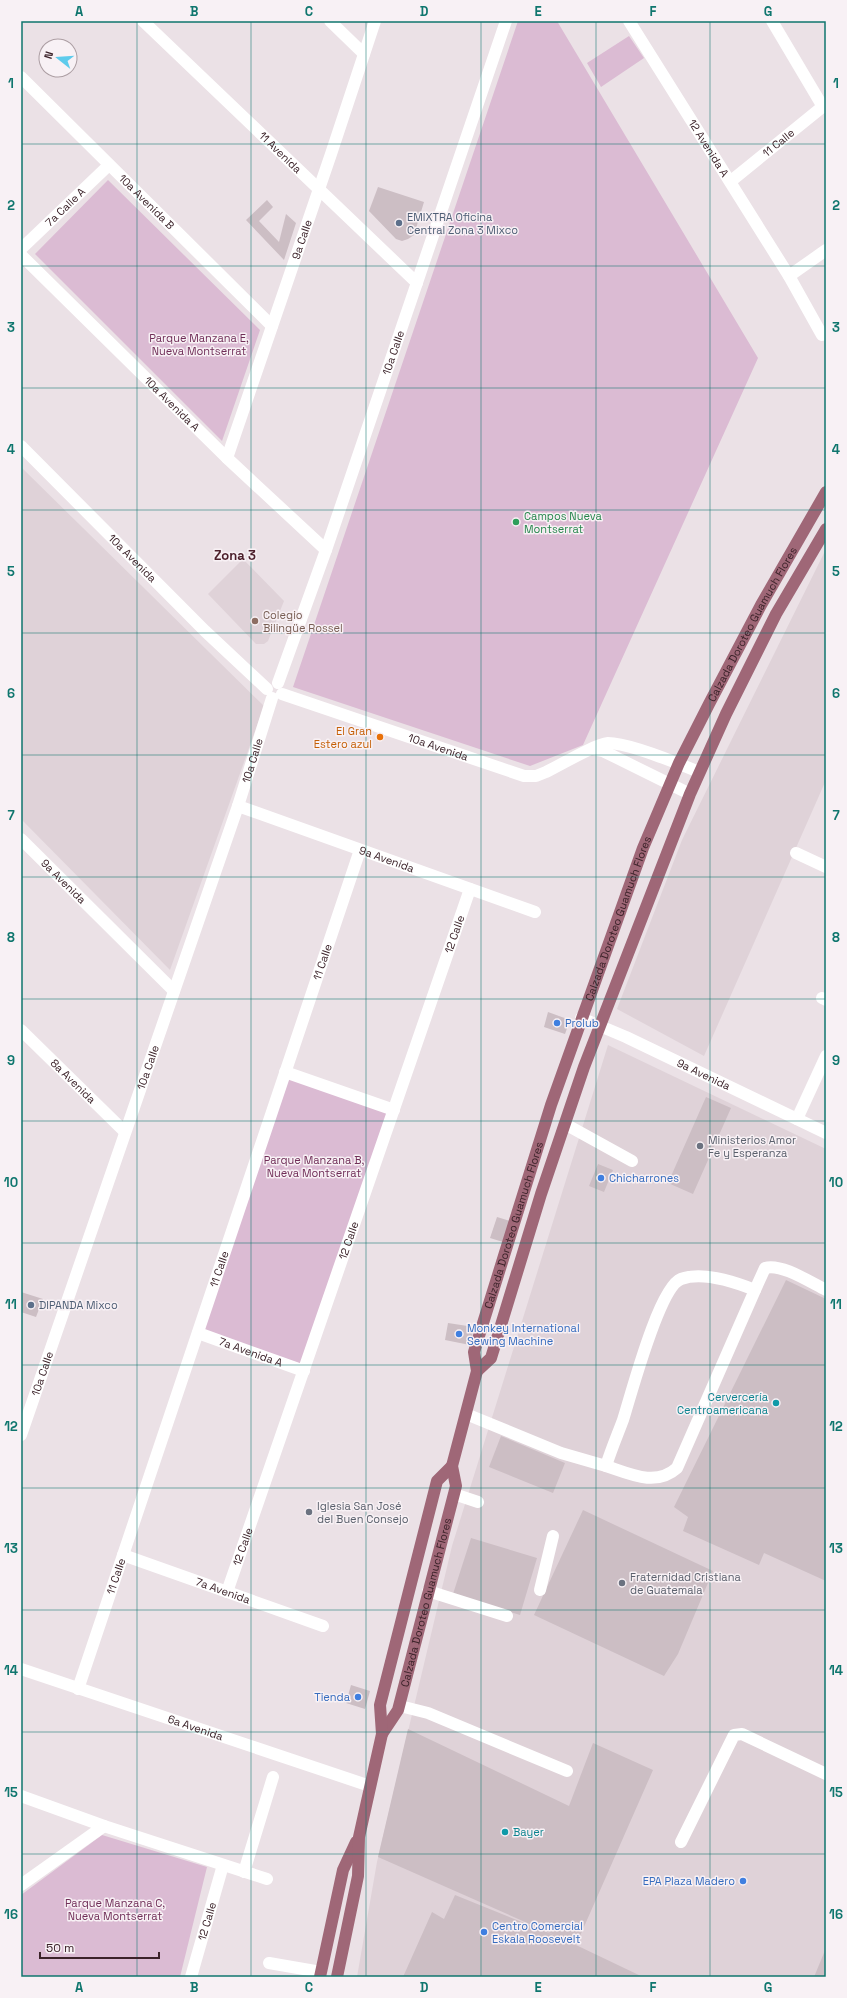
<svg xmlns="http://www.w3.org/2000/svg" width="847" height="1998" viewBox="0 0 847 1998" font-family="'Space Grotesk',sans-serif">
  <rect width="100%" height="100%" fill="#ebe1e6"/>
  <path fill="#dfd2d8" d="M 21,467 L 264,706 L 170,970 L 21,819 Z
    M 826,549 L 826,780 L 704,1056 L 617,1009 L 682,840 Z
    M 243,559 L 284,601 L 268,641 L 264,644 L 256,644 L 208,594 Z
    M 608,1045 L 826,1149 L 826,1977 L 357,1977 L 377,1862 L 452,1546 Z"/>
  <path fill="#dbbbd3" d="M 518,21 L 557,21 L 758,358 L 583,745 L 530,766 L 293,687 Z
    M 629,36 L 644,58 L 601,87 L 587,63 Z
    M 108,180 L 260,330 L 222,441 L 35,254 Z
    M 289,1077 L 388,1112 L 301,1364 L 204,1330 Z
    M 102,1835 L 207,1867 L 180,1977 L 21,1977 L 21,1895 Z"/>
  <path fill="#ccbec4" d="M 378,187 L 424,202 L 414,235 L 408,239 L 402,241 L 396,239 L 369,211 Z
    M 267,200 L 273,207 L 259,221 L 279,242 L 286,214 L 296,223 L 284,260 L 246,220 Z
    M 548,1012 L 570,1020 L 565,1034 L 544,1027 Z
    M 706,1097 L 731,1108 L 693,1194 L 668,1183 Z
    M 598,1164 L 613,1170 L 604,1192 L 589,1186 Z
    M 497,1217 L 510,1221 L 503,1242 L 490,1238 Z
    M 786,1280 L 826,1299 L 826,1581 L 764,1553 L 759,1565 L 683,1531 L 688,1517 L 674,1507 Z
    M 21,1292 L 43,1299 L 36,1317 L 21,1312 Z
    M 448,1323 L 474,1327 L 470,1345 L 445,1340 Z
    M 501,1436 L 565,1463 L 553,1493 L 489,1467 Z
    M 583,1510 L 713,1571 L 678,1654 L 664,1676 L 534,1615 Z
    M 471,1538 L 537,1558 L 520,1615 L 453,1594 Z
    M 351,1685 L 370,1691 L 365,1709 L 346,1703 Z
    M 408,1729 L 569,1806 L 593,1743 L 653,1770 L 576,1945 L 643,1977 L 403,1977 L 432,1912 L 444,1919 L 455,1895 L 559,1937 L 378,1857 Z
    M 826,1948 L 826,1977 L 814,1977 Z"/>
  <g fill="none" stroke-linecap="round" stroke-linejoin="round">
    <g stroke="#fff" stroke-width="12">
      <path id="s1" d="M 143,21 L 417,283"/>
      <path d="M 330,21 L 364,54"/>
      <path id="s2" d="M 629,21 L 789,276 L 822,335"/>
      <path d="M 772,21 L 823,107"/>
      <path id="s3" d="M 21,77 L 272,326"/>
      <path id="s4" d="M 731,181 L 826,104"/>
      <path id="s5" d="M 21,249 L 109,165"/>
      <path id="s6" d="M 21,255 L 227,458 L 326,550"/>
      <path d="M 789,276 L 826,250"/>
      <path id="s7" d="M 21,446 L 205,631 L 267,689"/>
      <path id="s8" d="M 227,458 L 331,154 L 375,21"/>
      <path id="s9" d="M 278,683 L 326,550 L 506,21"/>
      <path id="s10" d="M 282,694 L 524,776 L 536,776 L 546,772 C 559,766 595,744 608,743 C 628,743 680,764 699,772"/>
      <path d="M 593,749 L 603,751 L 690,794"/>
      <path id="s11" d="M 238,806 L 535,912"/>
      <path id="s12" d="M 21,839 L 174,991"/>
      <path d="M 796,853 L 826,867"/>
      <path d="M 822,998 L 826,1000"/>
      <path id="s13" d="M 581,1018 L 626,1037 L 826,1133"/>
      <path id="s14" d="M 21,1030 L 125,1132"/>
      <path d="M 285,1072 L 394,1110"/>
      <path d="M 797,1119 L 826,1056"/>
      <path d="M 565,1124 L 632,1161"/>
      <path id="s15" d="M 198,1333 L 304,1371"/>
      <path d="M 466,1414 L 561,1453 L 606,1466 C 611,1450 617,1436 623,1420 C 631,1395 659,1287 681,1279 C 703,1271 735,1282 755,1290 L 765,1268 C 781,1263 810,1282 826,1290"/>
      <path id="s16" d="M 21,1435 L 238,806 L 272,698"/>
      <path d="M 606,1466 C 630,1474 656,1487 677,1468 L 755,1290"/>
      <path d="M 454,1494 L 478,1502"/>
      <path id="s17" d="M 123,1555 L 323,1626"/>
      <path d="M 540,1590 L 553,1536"/>
      <path d="M 428,1591 L 507,1616"/>
      <path id="s18" d="M 227,1592 L 470,889"/>
      <path id="s19" d="M 21,1669 L 370,1786"/>
      <path id="s20" d="M 78,1689 L 360,850"/>
      <path d="M 400,1706 L 428,1713 L 567,1771"/>
      <path d="M 21,1796 L 104,1826 L 267,1879"/>
      <path d="M 681,1842 L 734,1735 L 742,1734 L 826,1774"/>
      <path d="M 244,1872 L 273,1777"/>
      <path d="M 21,1885 L 104,1826"/>
      <path d="M 269,1963 L 321,1972"/>
      <path id="s21" d="M 191,1977 L 223,1865"/>
    </g>
    <g stroke="#9f6777" stroke-width="12">
      <path d="M 477,1371 L 491,1358 L 541,1194 L 584,1067 L 690,794 L 726,714 L 776,614 L 826,529"/>
      <path id="s22" d="M 382,1734 L 398,1710 L 456,1486 L 452,1466 L 477,1371 L 474,1352 L 551,1105 L 643,848 L 679,763 L 709,704 L 761,605 L 826,492"/>
      <path d="M 320,1977 L 343,1870 L 356,1842"/>
      <path d="M 337,1977 L 358,1876 L 359,1837 L 382,1734 L 380,1705 L 437,1481 L 452,1466"/>
    </g>
  </g>
  <path fill="none" stroke="#0f766e" stroke-width="1" stroke-opacity="0.55" d="M 137,21 L 137,1977M 251,21 L 251,1977M 366,21 L 366,1977M 481,21 L 481,1977M 596,21 L 596,1977M 710,21 L 710,1977M 21,144 L 826,144M 21,266 L 826,266M 21,388 L 826,388M 21,510 L 826,510M 21,633 L 826,633M 21,755 L 826,755M 21,877 L 826,877M 21,999 L 826,999M 21,1121 L 826,1121M 21,1243 L 826,1243M 21,1365 L 826,1365M 21,1488 L 826,1488M 21,1610 L 826,1610M 21,1732 L 826,1732M 21,1854 L 826,1854"/>
  <g fill="#5c6f8a" stroke="#f8f1f5" stroke-width="1.5">
    <circle cx="399" cy="223" r="4"/>
    <circle cx="31" cy="1305" r="4"/>
  </g>
  <circle fill="#2e9e5b" stroke="#f8f1f5" stroke-width="1.5" cx="516" cy="522" r="4"/>
  <circle fill="#8d6e63" stroke="#f8f1f5" stroke-width="1.5" cx="255" cy="621" r="4"/>
  <circle fill="#e8710a" stroke="#f8f1f5" stroke-width="1.5" cx="380" cy="737" r="4"/>
  <g fill="#3f7fe0" stroke="#f8f1f5" stroke-width="1.5">
    <circle cx="557" cy="1023" r="4"/>
    <circle cx="601" cy="1178" r="4"/>
    <circle cx="459" cy="1334" r="4"/>
    <circle cx="358" cy="1697" r="4"/>
    <circle cx="743" cy="1881" r="4"/>
    <circle cx="484" cy="1932" r="4"/>
  </g>
  <g fill="#6b7280" stroke="#f8f1f5" stroke-width="1.5">
    <circle cx="700" cy="1146" r="4"/>
    <circle cx="309" cy="1512" r="4"/>
    <circle cx="622" cy="1583" r="4"/>
  </g>
  <g fill="#0f9aa8" stroke="#f8f1f5" stroke-width="1.5">
    <circle cx="776" cy="1403" r="4"/>
    <circle cx="505" cy="1832" r="4"/>
  </g>
  <g text-anchor="middle" dominant-baseline="central" stroke-width="3" stroke-linejoin="round" paint-order="stroke">
    <g font-size="11" fill="#3b2229" stroke="#f8f1f5">
      <text stroke="none"><textPath href="#s4" startOffset="61">11 Calle</textPath></text>
      <text stroke="none"><textPath href="#s2" startOffset="150">12 Avenida A</textPath></text>
      <text stroke="none"><textPath href="#s1" startOffset="190">11 Avenida</textPath></text>
      <text stroke="none"><textPath href="#s3" startOffset="177">10a Avenida B</textPath></text>
      <text stroke="none"><textPath href="#s5" startOffset="61">7a Calle A</textPath></text>
      <text stroke="none"><textPath href="#s8" startOffset="231">9a Calle</textPath></text>
      <text stroke="none"><textPath href="#s9" startOffset="350">10a Calle</textPath></text>
      <text stroke="none"><textPath href="#s6" startOffset="212">10a Avenida A</textPath></text>
      <text stroke="none"><textPath href="#s7" startOffset="158">10a Avenida</textPath></text>
      <text stroke="none"><textPath href="#s22" startOffset="1179">Calzada Doroteo Guamuch Flores</textPath></text>
      <text stroke="none"><textPath href="#s10" startOffset="165">10a Avenida</textPath></text>
      <text stroke="none"><textPath href="#s16" startOffset="713">10a Calle</textPath></text>
      <text stroke="none"><textPath href="#s11" startOffset="158">9a Avenida</textPath></text>
      <text stroke="none"><textPath href="#s12" startOffset="60">9a Avenida</textPath></text>
      <text stroke="none"><textPath href="#s22" startOffset="855">Calzada Doroteo Guamuch Flores</textPath></text>
      <text stroke="none"><textPath href="#s18" startOffset="696">12 Calle</textPath></text>
      <text stroke="none"><textPath href="#s20" startOffset="767">11 Calle</textPath></text>
      <text stroke="none"><textPath href="#s16" startOffset="389">10a Calle</textPath></text>
      <text stroke="none"><textPath href="#s13" startOffset="135">9a Avenida</textPath></text>
      <text stroke="none"><textPath href="#s14" startOffset="73">8a Avenida</textPath></text>
      <text stroke="none"><textPath href="#s22" startOffset="531">Calzada Doroteo Guamuch Flores</textPath></text>
      <text stroke="none"><textPath href="#s18" startOffset="372">12 Calle</textPath></text>
      <text stroke="none"><textPath href="#s20" startOffset="443">11 Calle</textPath></text>
      <text stroke="none"><textPath href="#s15" startOffset="56">7a Avenida A</textPath></text>
      <text stroke="none"><textPath href="#s16" startOffset="65">10a Calle</textPath></text>
      <text stroke="none"><textPath href="#s18" startOffset="48">12 Calle</textPath></text>
      <text stroke="none"><textPath href="#s20" startOffset="119">11 Calle</textPath></text>
      <text stroke="none"><textPath href="#s17" startOffset="106">7a Avenida</textPath></text>
      <text stroke="none"><textPath href="#s22" startOffset="140">Calzada Doroteo Guamuch Flores</textPath></text>
      <text stroke="none"><textPath href="#s19" startOffset="184">6a Avenida</textPath></text>
      <text stroke="none"><textPath href="#s21" startOffset="58">12 Calle</textPath></text>
    </g>
    <g font-size="11" fill="#4e5e75" stroke="#f8f1f5" text-anchor="start">
      <text x="407" y="217">EMIXTRA Oficina<tspan x="407" dy="13">Central Zona 3 Mixco</tspan></text>
      <text x="39" y="1305">DIPANDA Mixco</text>
    </g>
    <g font-size="11" fill="#702e58" stroke="#f8f1f5">
      <text x="199" y="338">Parque Manzana E,<tspan x="199" dy="13">Nueva Montserrat</tspan></text>
      <text x="314" y="1160">Parque Manzana B,<tspan x="314" dy="13">Nueva Montserrat</tspan></text>
      <text x="115" y="1903">Parque Manzana C,<tspan x="115" dy="13">Nueva Montserrat</tspan></text>
    </g>
    <g font-size="11" fill="#27864d" stroke="#f8f1f5" text-anchor="start">
      <text x="524" y="516">Campos Nueva<tspan x="524" dy="13">Montserrat</tspan></text>
    </g>
    <g font-size="11" fill="#785e54" stroke="#f8f1f5" text-anchor="start">
      <text x="263" y="615">Colegio<tspan x="263" dy="13">Bilingüe Rossel</tspan></text>
    </g>
    <g font-size="11" fill="#c56008" stroke="#f8f1f5" text-anchor="end">
      <text x="372" y="731">El Gran<tspan x="372" dy="13">Estero azul</tspan></text>
    </g>
    <g font-size="11" fill="#366cbe" stroke="#f8f1f5" text-anchor="start">
      <text x="565" y="1023">Prolub</text>
      <text x="609" y="1178">Chicharrones</text>
      <text x="467" y="1328">Monkey International<tspan x="467" dy="13">Sewing Machine</tspan></text>
      <text x="350" y="1697" text-anchor="end">Tienda</text>
      <text x="735" y="1881" text-anchor="end">EPA Plaza Madero</text>
      <text x="492" y="1926">Centro Comercial<tspan x="492" dy="13">Eskala Roosevelt</tspan></text>
    </g>
    <g font-size="11" fill="#5b616d" stroke="#f8f1f5" text-anchor="start">
      <text x="708" y="1140">Ministerios Amor<tspan x="708" dy="13">Fe y Esperanza</tspan></text>
      <text x="317" y="1506">Iglesia San José<tspan x="317" dy="13">del Buen Consejo</tspan></text>
      <text x="630" y="1577">Fraternidad Cristiana<tspan x="630" dy="13">de Guatemala</tspan></text>
    </g>
    <g font-size="11" fill="#0d838f" stroke="#f8f1f5" text-anchor="end">
      <text x="768" y="1397">Cervercería<tspan x="768" dy="13">Centroamericana</tspan></text>
      <text x="513" y="1832" text-anchor="start">Bayer</text>
    </g>
    <g font-size="13" font-weight="bold" fill="#4c1f2b" stroke="#f8f1f5">
      <text x="235" y="555">Zona 3</text>
    </g>
  </g>
  <rect width="847" height="1998" fill="none" stroke="#f8f1f5" stroke-width="44"/>
  <g transform="translate(58 58) rotate(287)"><circle r="19" fill="#f8f1f5" stroke="#ac9ea3"/>
  <path d="M0-3L7 15L0 10L-7 15Z" fill="#5ecbec"/>
  <text y="-6" font-size="11" font-weight="bold" text-anchor="middle" fill="#3b2229">N</text>
  </g>
  <path d="M40 1952v6h119v-6" fill="none" stroke="#3b2229" stroke-width="2"/>
  <text x="46" y="1952" font-size="12" fill="#3b2229" stroke="#f8f1f5" stroke-width="3" paint-order="stroke">50 m</text>
  <rect x="22" y="22" width="803" height="1954" fill="none" stroke="#0f766e" stroke-width="1.5"/>
  <g font-size="13" text-anchor="middle" font-weight="bold" fill="#0f766e">
    <text x="79" y="16">A</text>
    <text x="194" y="16">B</text>
    <text x="309" y="16">C</text>
    <text x="424" y="16">D</text>
    <text x="538" y="16">E</text>
    <text x="653" y="16">F</text>
    <text x="768" y="16">G</text>
    <text x="11" y="88">1</text>
    <text x="836" y="88">1</text>
    <text x="11" y="210">2</text>
    <text x="836" y="210">2</text>
    <text x="11" y="332">3</text>
    <text x="836" y="332">3</text>
    <text x="11" y="454">4</text>
    <text x="836" y="454">4</text>
    <text x="11" y="576">5</text>
    <text x="836" y="576">5</text>
    <text x="11" y="698">6</text>
    <text x="836" y="698">6</text>
    <text x="11" y="820">7</text>
    <text x="836" y="820">7</text>
    <text x="11" y="942">8</text>
    <text x="836" y="942">8</text>
    <text x="11" y="1065">9</text>
    <text x="836" y="1065">9</text>
    <text x="11" y="1187">10</text>
    <text x="836" y="1187">10</text>
    <text x="11" y="1309">11</text>
    <text x="836" y="1309">11</text>
    <text x="11" y="1431">12</text>
    <text x="836" y="1431">12</text>
    <text x="11" y="1553">13</text>
    <text x="836" y="1553">13</text>
    <text x="11" y="1675">14</text>
    <text x="836" y="1675">14</text>
    <text x="11" y="1797">15</text>
    <text x="836" y="1797">15</text>
    <text x="11" y="1919">16</text>
    <text x="836" y="1919">16</text>
    <text x="79" y="1992">A</text>
    <text x="194" y="1992">B</text>
    <text x="309" y="1992">C</text>
    <text x="424" y="1992">D</text>
    <text x="538" y="1992">E</text>
    <text x="653" y="1992">F</text>
    <text x="768" y="1992">G</text>
  </g>
</svg>
